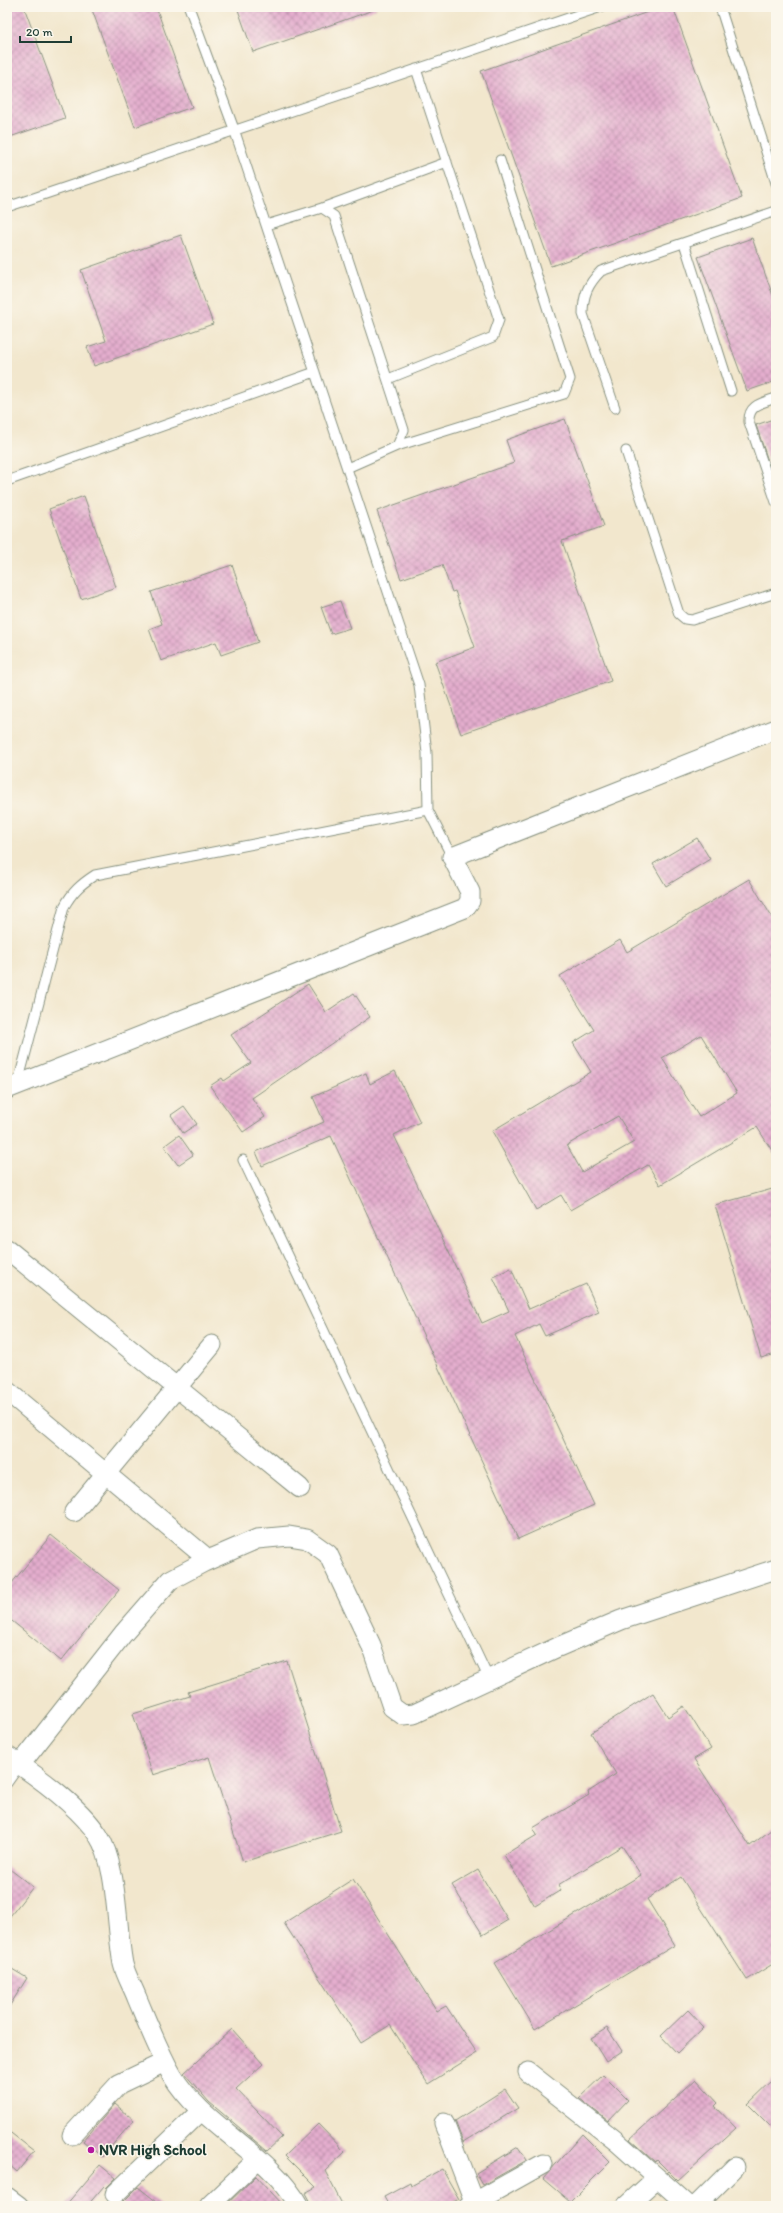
<svg xmlns="http://www.w3.org/2000/svg" width="783" height="2213" viewBox="0 0 783 2213" font-family="Itim,sans-serif">
  <defs>
    <pattern id="building-cross-hatch" width="8" height="8" patternUnits="userSpaceOnUse"><rect width="8" height="8" fill="#e4adce"/><path d="M0 0l8 8M0 8l8-8" fill="none" stroke="#b88ea8"/></pattern>
  </defs>
  <rect width="100%" height="100%" fill="#fbf7ec"/>
  <filter id="ink" filterUnits="userSpaceOnUse"><feTurbulence type="fractalNoise" baseFrequency=".025" numOctaves="2"/><feDisplacementMap in="SourceGraphic" scale="8" xChannelSelector="R" yChannelSelector="G"/><feConvolveMatrix kernelMatrix="1 2 1 2 8 2 1 2 1" color-interpolation-filters="sRGB"/></filter>
  <filter id="wash" filterUnits="userSpaceOnUse"><feTurbulence type="fractalNoise" baseFrequency=".012" numOctaves="4" result="noise"/><feDisplacementMap in="SourceGraphic" scale="16" xChannelSelector="R" yChannelSelector="G"/><feGaussianBlur stdDeviation="0.9" result="paint"/><feColorMatrix in="noise" values="0 0 0 0 0 0 0 0 0 0 0 0 0 0 0 0 0 1.4 0 .05"/><feComposite in="paint" operator="in"/></filter>
  <g filter="url(#wash)">
    <rect width="100%" height="100%" fill="#f2e7cd"/>
    <g id="blocks">
      <path fill="url(#building-cross-hatch)" fill-rule="evenodd" d="M 7,7 L 24,7 L 65,118 L 7,138 Z
        M 91,7 L 156,7 L 192,107 L 135,127 Z
        M 237,7 L 376,7 L 376,9 L 253,52 Z
        M 662,7 L 673,7 L 742,198 L 551,266 L 481,71 Z
        M 181,235 L 213,324 L 94,366 L 87,347 L 106,341 L 81,270 Z
        M 752,238 L 776,304 L 776,381 L 747,391 L 698,257 Z
        M 776,418 L 776,478 L 774,479 L 756,425 Z
        M 565,419 L 604,526 L 562,541 L 611,681 L 461,734 L 435,662 L 475,647 L 455,591 L 452,592 L 442,565 L 401,579 L 377,511 L 514,463 L 506,440 Z
        M 84,496 L 116,587 L 81,599 L 49,509 Z
        M 232,565 L 258,642 L 221,655 L 216,642 L 161,661 L 149,629 L 162,624 L 151,592 Z
        M 340,601 L 350,628 L 331,634 L 321,607 Z
        M 697,838 L 710,859 L 666,886 L 653,864 Z
        M 749,879 L 776,924 L 776,1157 L 757,1127 L 660,1185 L 648,1165 L 570,1210 L 561,1195 L 536,1210 L 492,1131 L 591,1072 L 573,1043 L 594,1030 L 560,976 L 620,940 L 627,952 ZM 701,1035 L 737,1093 L 699,1117 L 662,1058 ZM 618,1116 L 634,1142 L 582,1172 L 567,1145 Z
        M 308,984 L 326,1012 L 354,993 L 370,1017 L 252,1098 L 265,1117 L 243,1132 L 210,1086 L 222,1078 L 224,1081 L 251,1063 L 231,1035 Z
        M 395,1071 L 420,1122 L 394,1135 L 482,1323 L 509,1311 L 493,1277 L 511,1268 L 529,1309 L 586,1284 L 599,1312 L 545,1336 L 539,1324 L 515,1336 L 594,1505 L 518,1539 L 331,1136 L 262,1166 L 256,1152 L 324,1122 L 313,1097 L 366,1073 L 370,1084 Z
        M 184,1106 L 197,1124 L 183,1133 L 171,1115 Z
        M 179,1135 L 193,1155 L 178,1165 L 164,1146 Z
        M 776,1188 L 776,1354 L 761,1358 L 715,1205 Z
        M 51,1535 L 119,1590 L 61,1661 L 7,1617 L 7,1589 Z
        M 287,1661 L 341,1831 L 243,1862 L 209,1757 L 153,1775 L 133,1714 L 190,1696 L 188,1692 Z
        M 653,1693 L 668,1717 L 684,1706 L 711,1749 L 694,1759 L 750,1846 L 776,1826 L 776,1962 L 747,1980 L 681,1877 L 647,1899 L 675,1945 L 535,2029 L 495,1963 L 641,1875 L 622,1846 L 558,1885 L 561,1890 L 535,1906 L 504,1855 L 537,1835 L 533,1828 L 589,1795 L 588,1792 L 616,1774 L 591,1733 Z
        M 7,1867 L 33,1887 L 7,1920 Z
        M 478,1870 L 508,1920 L 483,1935 L 452,1885 Z
        M 353,1879 L 437,2011 L 446,2006 L 477,2053 L 428,2084 L 390,2025 L 361,2043 L 284,1923 Z
        M 7,1966 L 27,1978 L 7,2010 Z
        M 688,2010 L 704,2027 L 677,2053 L 661,2036 Z
        M 607,2028 L 622,2051 L 606,2062 L 591,2038 Z
        M 232,2029 L 263,2064 L 236,2089 L 282,2137 L 267,2151 L 209,2102 L 184,2073 Z
        M 603,2075 L 628,2100 L 608,2121 L 579,2098 Z
        M 776,2077 L 776,2132 L 748,2104 Z
        M 696,2079 L 718,2103 L 715,2106 L 736,2128 L 678,2181 L 657,2160 L 656,2162 L 630,2139 Z
        M 505,2089 L 518,2108 L 463,2142 L 455,2121 Z
        M 115,2104 L 134,2120 L 102,2157 L 83,2141 Z
        M 318,2124 L 345,2152 L 325,2171 L 343,2206 L 312,2206 L 305,2193 L 316,2187 L 285,2156 Z
        M 7,2130 L 34,2151 L 17,2172 L 7,2163 Z
        M 582,2134 L 610,2162 L 570,2202 L 543,2179 Z
        M 518,2147 L 527,2160 L 483,2185 L 476,2173 Z
        M 100,2165 L 116,2178 L 106,2188 L 104,2186 L 87,2206 L 65,2206 Z
        M 442,2169 L 459,2199 L 446,2206 L 389,2206 L 384,2197 L 410,2183 L 411,2186 Z
        M 256,2176 L 284,2206 L 225,2206 Z
        M 138,2187 L 162,2206 L 128,2206 L 123,2202 Z"/>
    </g>
  </g>
  <g filter="url(#ink)">
    <use href="#blocks" fill-opacity="0" stroke="#889280" stroke-width="1"/>
    <g fill="none" stroke-linecap="round" stroke-linejoin="round">
      <g stroke="#889280" stroke-width="11">
        <path id="service" d="M 189,7 L 234,129 L 419,685 L 427,753 L 428,810 L 452,857
          M 720,7 L 776,183
          M 7,207 L 601,7
          M 322,208 L 447,162
          M 266,225 L 322,208 L 334,216 L 404,430 L 397,446 L 347,468
          M 684,243 L 731,391
          M 388,379 L 493,337 L 499,320 L 416,69
          M 776,398 C 762,403 748,405 749,422 L 776,502
          M 615,408 L 583,314 C 583,295 588,284 601,271 L 776,211
          M 397,446 L 564,394 L 570,379 L 500,160
          M 626,451 L 679,614 L 685,619 L 692,620 L 776,593
          M 7,481 L 315,372
          M 18,1083 L 64,907 C 72,892 81,884 95,875 L 428,810
          M 243,1160 L 489,1679
          M 7,1783 L 20,1765"/>
      </g>
      <g stroke="#889280" stroke-width="21">
        <path id="minor" d="M 7,1089 L 465,908 L 470,901 L 470,892 L 452,857 L 776,729
          M 7,1249 L 300,1488
          M 7,1391 L 209,1560
          M 74,1512 L 212,1345
          M 7,1756 C 37,1776 78,1805 98,1835 C 118,1865 116,1928 123,1964 C 126,1976 133,1987 137,1998 C 148,2024 158,2050 172,2075 C 204,2128 269,2152 299,2206
          M 20,1765 L 123,1634 L 170,1580 L 204,1562 L 257,1539 L 289,1536 L 307,1539 L 328,1554 L 371,1645 L 392,1707 L 403,1715 L 414,1714 L 558,1647 L 621,1620 L 776,1569
          M 528,2072 L 616,2141 L 689,2206
          M 444,2123 L 476,2206
          M 72,2135 L 119,2084 L 165,2062
          M 115,2194 L 201,2111
          M 7,2197 L 19,2206
          M 209,2206 L 258,2159
          M 468,2206 L 543,2164
          M 626,2206 L 657,2178
          M 696,2206 L 735,2167"/>
      </g>
      <use href="#service" stroke="#fff" stroke-width="9"/>
      <use href="#minor" stroke="#fff" stroke-width="19"/>
    </g>
  </g>
  <circle fill="#b5179e" stroke="#fbf7ec" stroke-width="1.5" cx="91" cy="2150" r="4"/>
  <g text-anchor="middle" dominant-baseline="central" stroke-width="3" stroke-linejoin="round" paint-order="stroke">
    <g font-size="15" font-weight="bold" fill="#1f3d34" stroke="#fbf7ec" text-anchor="start">
      <text x="99" y="2150">NVR High School</text>
    </g>
  </g>
  <rect width="783" height="2213" fill="none" stroke="#fbf7ec" stroke-width="24"/>
  <path d="M20 36v6h51v-6" fill="none" stroke="#1f3d34" stroke-width="2"/>
  <text x="26" y="36" font-size="12" fill="#1f3d34" stroke="#fbf7ec" stroke-width="3" paint-order="stroke">20 m</text>
</svg>
